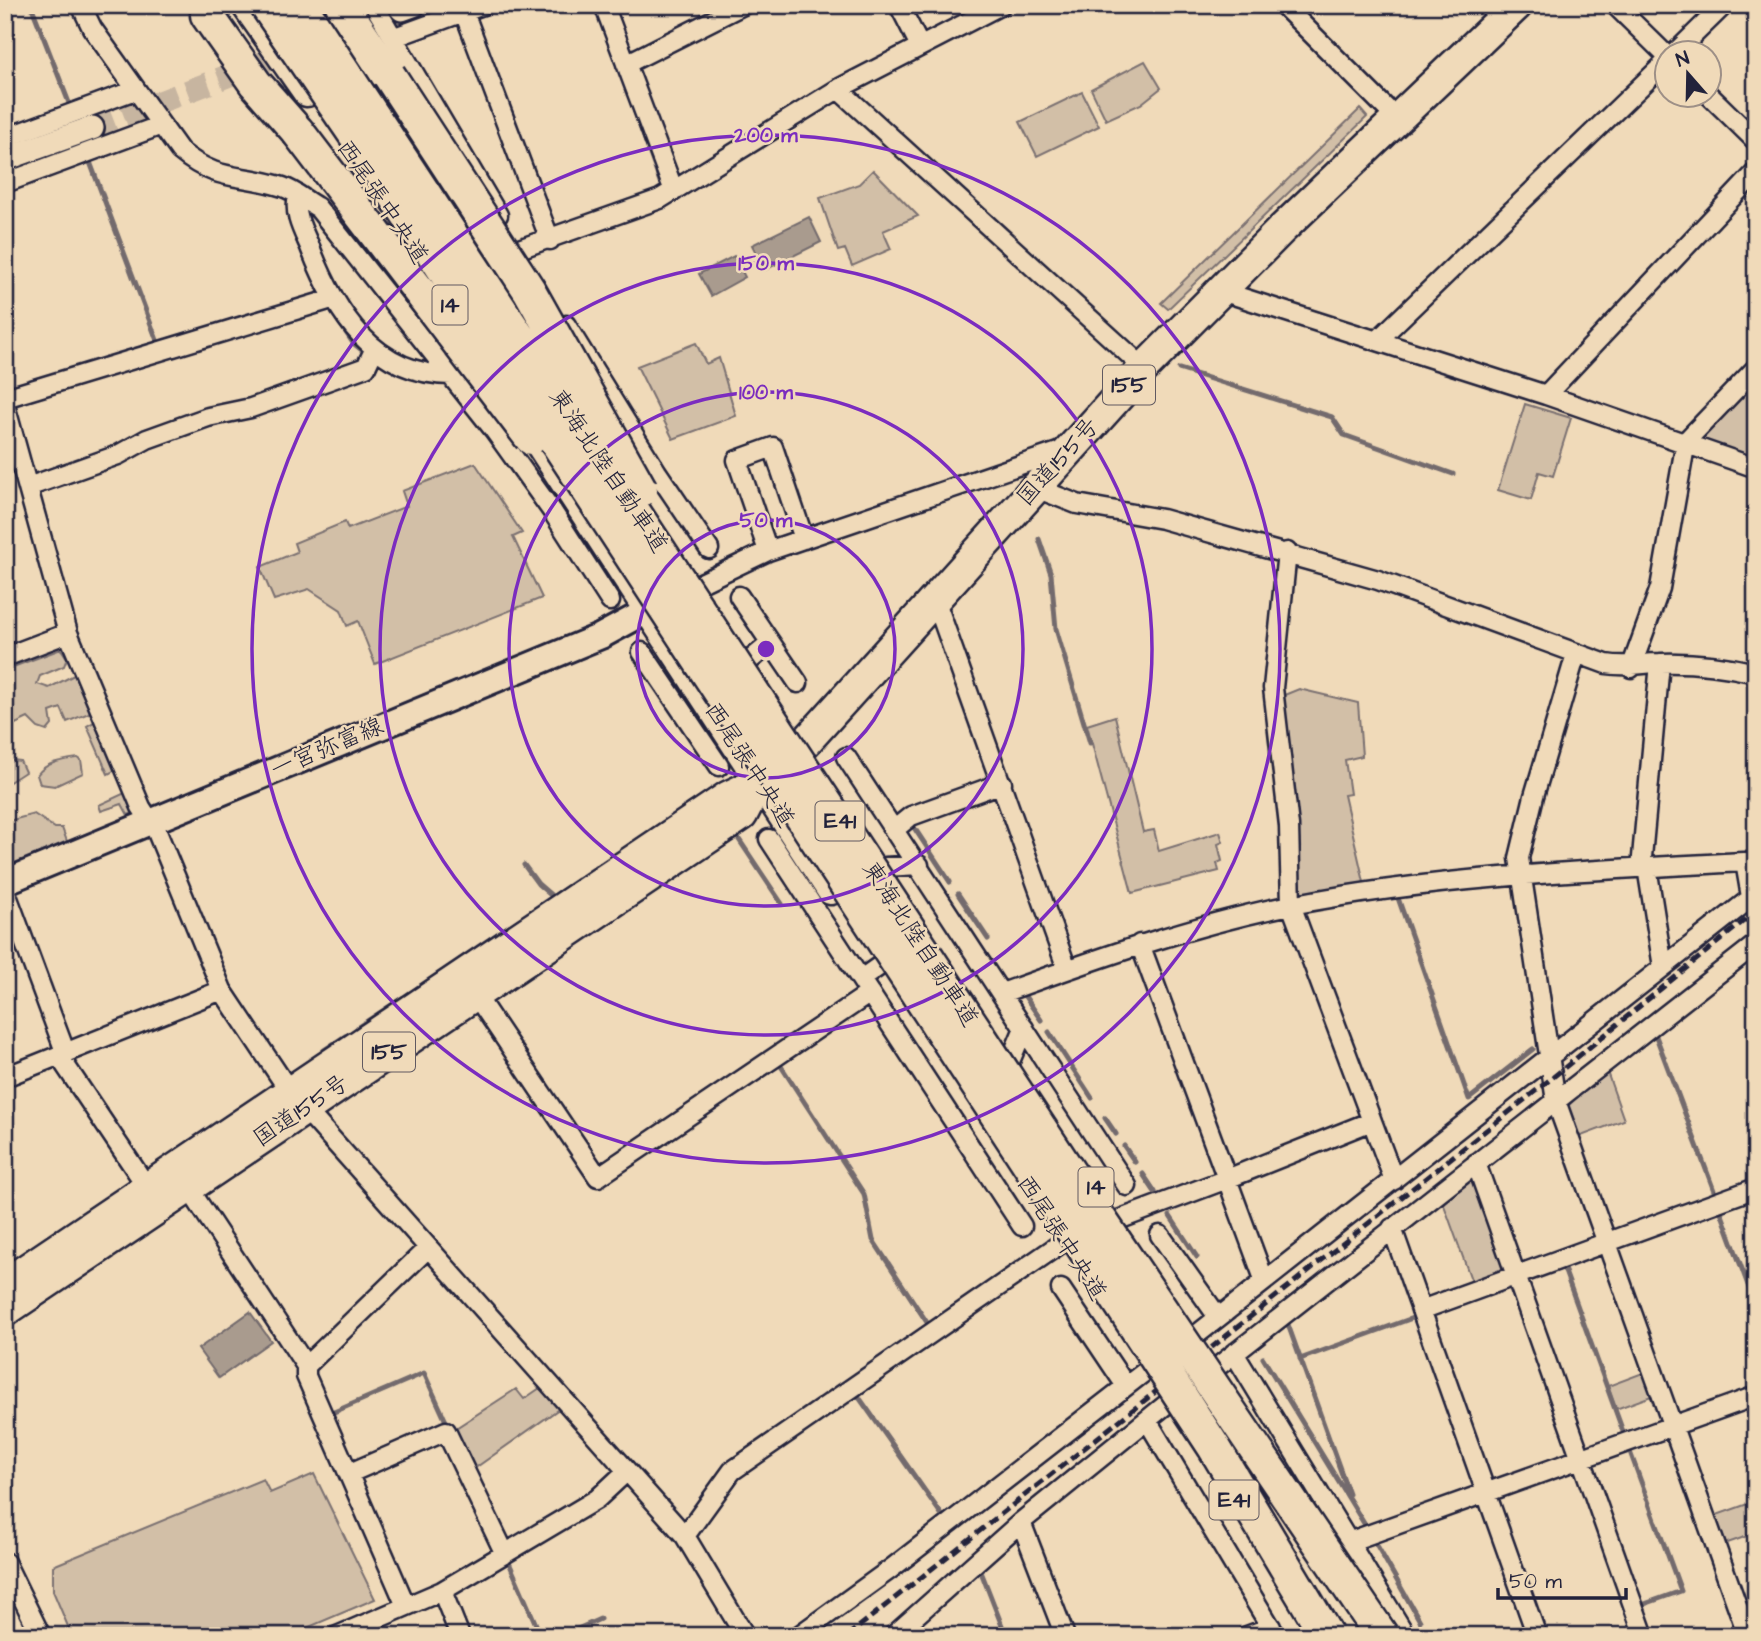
<svg xmlns="http://www.w3.org/2000/svg" width="1761" height="1641" viewBox="0 0 1761 1641" font-family="'Architects Daughter','Klee One',sans-serif">
  <rect width="100%" height="100%" fill="#f0dab9"/>
  <filter id="ink" filterUnits="userSpaceOnUse"><feTurbulence type="fractalNoise" baseFrequency=".0143" numOctaves="2"/><feDisplacementMap in="SourceGraphic" scale="14" xChannelSelector="R" yChannelSelector="G"/><feConvolveMatrix kernelMatrix="1 2 1 2 8 2 1 2 1" color-interpolation-filters="sRGB"/></filter>
  <g filter="url(#ink)">
    <path fill="#d2bfa7" stroke="#7a7071" stroke-width="2" d="M 1145,61 L 1161,88 L 1141,104 L 1106,120 L 1091,89 Z
      M 1082,92 L 1099,126 L 1037,156 L 1020,122 Z
      M 1360,109 L 1367,117 L 1168,309 L 1161,303 Z
      M 873,170 L 918,216 L 883,231 L 891,249 L 852,266 L 845,249 L 838,251 L 820,198 L 859,184 Z
      M 696,343 L 706,364 L 719,358 L 736,416 L 673,439 L 637,366 Z
      M 1756,374 L 1756,461 L 1692,442 Z
      M 1525,404 L 1571,418 L 1553,476 L 1539,472 L 1531,500 L 1498,490 Z
      M 475,463 L 522,533 L 513,537 L 542,598 L 375,664 L 358,621 L 347,626 L 341,610 L 309,589 L 274,600 L 260,567 L 297,552 L 294,543 L 345,522 L 348,529 L 407,506 L 402,491 Z
      M 61,649 L 67,658 L 64,666 L 40,676 L 37,684 L 49,688 L 76,674 L 91,709 L 89,713 L 67,722 L 61,708 L 50,712 L 52,725 L 47,731 L 38,728 L 28,718 L 13,725 L 5,739 L 5,670 Z
      M 1299,689 L 1358,703 L 1362,756 L 1345,760 L 1350,794 L 1344,795 L 1366,891 L 1294,900 L 1277,698 Z
      M 1115,716 L 1143,832 L 1154,830 L 1159,851 L 1220,832 L 1223,842 L 1218,844 L 1222,861 L 1217,863 L 1219,871 L 1132,893 L 1087,725 Z
      M 96,721 L 117,769 L 108,774 L 87,726 Z
      M 78,758 L 81,760 L 83,773 L 55,786 L 40,784 L 37,775 C 46,762 63,760 78,758 Z
      M 5,759 L 20,761 L 25,772 L 5,785 Z
      M 127,792 L 136,812 L 128,815 L 122,804 L 101,811 L 99,805 Z
      M 34,814 L 55,828 L 62,828 L 68,844 L 10,870 L 5,867 L 5,822 Z
      M 1606,1069 L 1624,1120 L 1576,1138 L 1567,1113 L 1568,1106 Z
      M 1469,1174 L 1505,1273 L 1473,1285 L 1440,1194 Z
      M 1648,1371 L 1657,1394 L 1616,1409 L 1608,1386 Z
      M 540,1388 L 560,1408 L 471,1471 L 453,1430 L 516,1389 L 524,1399 Z
      M 314,1474 L 375,1599 L 288,1636 L 72,1636 L 53,1591 L 53,1566 L 263,1479 L 270,1493 Z
      M 1756,1501 L 1756,1533 L 1722,1545 L 1711,1517 Z"/>
    <path fill="#a99b8e" stroke="#736b6d" stroke-width="2" d="M 809,217 L 821,242 L 765,270 L 752,245 Z
      M 734,256 L 745,277 L 711,296 L 699,274 Z
      M 250,1312 L 271,1341 L 219,1378 L 198,1349 Z"/>
    <g fill="none" stroke-linecap="round" stroke-linejoin="round">
      <path stroke="#736b6d" stroke-width="5" d="M 31,5 L 71,108
        M 634,109 L 660,182
        M 90,162 L 158,343
        M 329,307 L 353,343 L 368,355
        M 1179,369 L 1332,417 L 1344,435 L 1453,474
        M 1039,539 L 1051,574 L 1056,629 L 1090,743
        M 915,829 L 950,882
        M 738,838 L 782,904
        M 524,865 L 538,884 L 553,897 L 558,893
        M 958,894 L 988,939
        M 1398,898 L 1469,1099 L 1533,1049
        M 1024,995 L 1041,1020
        M 358,1027 L 402,998
        M 1654,1031 L 1716,1196
        M 1049,1032 L 1092,1098
        M 324,1050 L 345,1036
        M 779,1063 L 864,1194 L 873,1240 L 928,1324
        M 1105,1118 L 1116,1134
        M 1124,1146 L 1135,1162
        M 1143,1174 L 1155,1192
        M 1717,1210 L 1720,1209 L 1756,1307
        M 1170,1216 L 1197,1257
        M 1563,1266 L 1625,1437
        M 1286,1319 L 1349,1494
        M 1263,1358 L 1368,1530
        M 1300,1359 L 1418,1316
        M 856,1393 L 944,1518
        M 334,1412 L 424,1373 L 449,1428
        M 1629,1449 L 1681,1591 L 1639,1606
        M 1375,1542 L 1420,1621
        M 507,1558 L 541,1636
        M 978,1564 L 1006,1636
        M 1426,1633 L 1428,1636
        M 562,1636 L 600,1619
        M 1230,1636 L 1246,1630"/>
      <path stroke="#c7b5a0" stroke-width="23" stroke-dasharray="23 11" stroke-linecap="butt" d="M 92,128 L 295,50"/>
      <g stroke="#22223b" stroke-width="23">
        <path id="minor" d="M 81,5 L 92,28 L 180,151 C 218,183 241,173 283,187 C 295,191 306,201 317,207 L 494,430 L 552,511 L 610,601
          M 374,5 L 498,215
          M 604,5 L 674,191
          M 899,5 L 920,46
          M 1283,5 L 1397,119
          M 1615,5 L 1666,55
          M 464,12 L 550,240
          M 395,37 L 483,5
          M 1676,52 L 1724,5
          M 626,64 L 743,5
          M 838,89 L 1144,368
          M 1708,94 L 1756,141
          M 5,138 L 135,90
          M 5,183 L 159,126
          M 298,196 C 293,213 303,231 310,247 C 335,312 374,375 451,375
          M 519,249 L 660,199 L 838,89 L 1001,5
          M 1221,291 L 1546,395 L 1756,468
          M 566,325 L 657,472 L 709,549
          M 1378,340 L 1666,62
          M 1546,395 L 1756,172
          M 5,398 L 332,299
          M 5,405 L 68,633 L 141,807 L 157,832 L 222,990 L 290,1092 L 685,1536 L 745,1636
          M 28,487 L 118,455 L 147,439 L 208,417 L 251,408 L 366,367 L 374,350
          M 1036,488 L 1077,504 L 1162,519 L 1378,580 L 1606,664 C 1631,668 1639,663 1661,663 C 1693,662 1725,666 1756,673
          M 768,551 L 737,460 L 773,447 L 804,539
          M 1287,552 L 1273,688 L 1289,826 L 1291,905 L 1394,1180
          M 678,594 L 768,551 L 1064,450
          M 739,596 L 798,683
          M 935,599 L 1067,969
          M 642,652 L 719,766
          M 1576,654 L 1534,796 L 1519,858 L 1556,1101 L 1748,1636
          M 5,657 L 68,633
          M 749,661 L 771,643
          M 1631,668 L 1660,588 L 1686,441 L 1756,368
          M 846,757 L 1127,1186
          M 895,829 L 911,816 L 1002,783
          M 769,839 L 1022,1226
          M 885,867 L 919,865
          M 1647,867 L 1663,967
          M 1641,868 L 1660,663
          M 5,890 L 66,1054
          M 1140,944 L 1227,1179 L 1372,1121
          M 861,979 L 881,965
          M 1002,993 C 1096,959 1192,925 1291,905 C 1440,876 1593,870 1745,862 L 1751,897
          M 475,994 L 598,1177 L 870,993
          M 59,1056 L 147,1187
          M 1011,1059 L 1024,1028
          M 5,1077 L 222,990
          M 1476,1163 L 1644,1636
          M 188,1187 L 306,1366 L 306,1376 L 406,1606
          M 1118,1220 L 1227,1179 L 1264,1279
          M 1392,1228 L 1537,1636
          M 1160,1235 L 1218,1317
          M 1061,1289 L 1126,1386
          M 1421,1310 L 1756,1188
          M 1195,1336 L 1756,894
          M 1234,1353 L 1406,1636
          M 306,1366 L 428,1248
          M 1216,1368 L 1756,944
          M 1147,1420 L 1276,1636
          M 350,1473 L 446,1431 L 505,1554
          M 1021,1522 L 1065,1636
          M 685,1536 L 732,1471 L 1063,1242
          M 1351,1541 L 1756,1396
          M 5,1562 L 41,1636
          M 442,1591 L 460,1636
          M 337,1636 L 442,1591 L 597,1499 L 627,1471
          M 798,1636 L 892,1568 L 1147,1370
          M 893,1636 L 1021,1522 L 1168,1403
          M 1247,1636 L 1271,1627"/>
      </g>
      <g stroke="#22223b" stroke-width="28">
        <path id="tertiary" d="M 402,9 L 413,5
          M 5,159 L 92,128"/>
      </g>
      <g stroke="#22223b" stroke-width="30">
        <path id="secondary" d="M 5,882 L 601,636 L 647,611"/>
      </g>
      <g stroke="#22223b" stroke-width="33">
        <path id="primary" d="M 246,5 L 307,92
          M 332,27 L 526,320
          M 532,432 L 831,890"/>
      </g>
      <g stroke="#22223b" stroke-width="35">
        <path id="trunk" d="M 5,1284 L 729,796 L 759,782 L 804,744 L 1144,368 L 1282,229 L 1517,5
          M 5,1311 L 742,815 L 759,782"/>
      </g>
      <g stroke="#22223b" stroke-width="37">
        <path id="motorway" d="M 342,5 L 389,75
          M 207,15 L 255,83 L 298,132"/>
      </g>
      <use href="#minor" stroke="#f0dab9" stroke-width="18"/>
      <use href="#tertiary" stroke="#f0dab9" stroke-width="23"/>
      <use href="#secondary" stroke="#f0dab9" stroke-width="24"/>
      <use href="#primary" stroke="#f0dab9" stroke-width="28"/>
      <use href="#trunk" stroke="#f0dab9" stroke-width="30"/>
      <use href="#motorway" stroke="#f0dab9" stroke-width="32"/>
      <path stroke="#22223b" stroke-width="5" stroke-dasharray="10 5" stroke-linecap="butt" d="M 847,1636 L 1552,1078 L 1756,911"/>
      <g stroke="#22223b" stroke-width="37" stroke-linecap="butt">
        <path id="motorway-bridge" d="M 266,5 L 364,148 L 1214,1447 L 1327,1636
          M 300,5 L 1100,1219 L 1382,1636
          M 389,75 L 529,290 L 641,490
          M 298,132 L 531,438"/>
      </g>
      <use href="#motorway-bridge" stroke="#f0dab9" stroke-width="32"/>
    </g>
  </g>
  <g fill="none" stroke="#7b2cbf" stroke-width="3.5">
    <circle cx="766" cy="649" r="129"/>
    <circle cx="766" cy="649" r="257"/>
    <circle cx="766" cy="649" r="386"/>
    <circle cx="766" cy="649" r="514"/>
  </g>
  <g text-anchor="middle" dominant-baseline="central" stroke-width="5" stroke-linejoin="round" paint-order="stroke">
    <g fill="#f0dab9" stroke="#605961" stroke-width="2">
      <rect x="432.5" y="285.5" width="35" height="39" rx="5"/>
      <rect x="1103" y="365.5" width="52" height="39" rx="5"/>
      <rect x="815.5" y="801.5" width="49" height="39" rx="5"/>
      <rect x="363" y="1032.5" width="52" height="39" rx="5"/>
      <rect x="1078.5" y="1167.5" width="35" height="39" rx="5"/>
      <rect x="1209.5" y="1480.5" width="49" height="39" rx="5"/>
    </g>
    <g font-size="23" font-weight="bold" fill="#22223b">
      <text x="450" y="305">14</text>
      <text x="1129" y="385">155</text>
      <text x="840" y="821">E41</text>
      <text x="389" y="1052">155</text>
      <text x="1096" y="1187">14</text>
      <text x="1234" y="1500">E41</text>
    </g>
    <g font-size="24" fill="#22223b" stroke="#f0dab9">
      <text transform="translate(382 202) rotate(56)">西尾張中央道</text>
      <text transform="translate(1058 462) rotate(-48)">国道155号</text>
      <text transform="translate(608 471) rotate(56)">東海北陸自動車道</text>
      <text transform="translate(327 748) rotate(-23)">一宮弥富線</text>
      <text transform="translate(749 765) rotate(57)">西尾張中央道</text>
      <text transform="translate(920 944) rotate(57)">東海北陸自動車道</text>
      <text transform="translate(301 1111) rotate(-34)">国道155号</text>
      <text transform="translate(1061 1238) rotate(57)">西尾張中央道</text>
    </g>
  </g>
  <circle cx="766" cy="649" r="10" fill="#7b2cbf" stroke="#f0dab9" stroke-width="3.5"/>
  <g font-size="21" text-anchor="middle" font-weight="bold" fill="#7b2cbf" stroke="#f0dab9" stroke-width="5" stroke-linejoin="round" paint-order="stroke">
    <text x="766" y="142">200 m</text>
    <text x="766" y="270">150 m</text>
    <text x="766" y="399">100 m</text>
    <text x="766" y="527">50 m</text>
  </g>
  <rect width="1761" height="1641" fill="none" stroke="#f0dab9" stroke-width="28"/>
  <rect x="14" y="14" width="1733" height="1613" fill="none" stroke="#22223b" stroke-width="2.5" filter="url(#ink)"/>
  <g transform="translate(1688 74) rotate(340)"><circle r="33" fill="#f0dab9" stroke="#9e9087" stroke-width="2"/>
  <path d="M0-5L12 26L0 18L-12 26Z" fill="#22223b"/>
  <text y="-10" font-size="19" font-weight="bold" text-anchor="middle" fill="#22223b">N</text>
  </g>
  <path d="M1498 1588v10h128v-10" fill="none" stroke="#22223b" stroke-width="3.5"/>
  <text x="1509" y="1588" font-size="21" fill="#22223b" stroke="#f0dab9" stroke-width="5" paint-order="stroke">50 m</text>
</svg>
